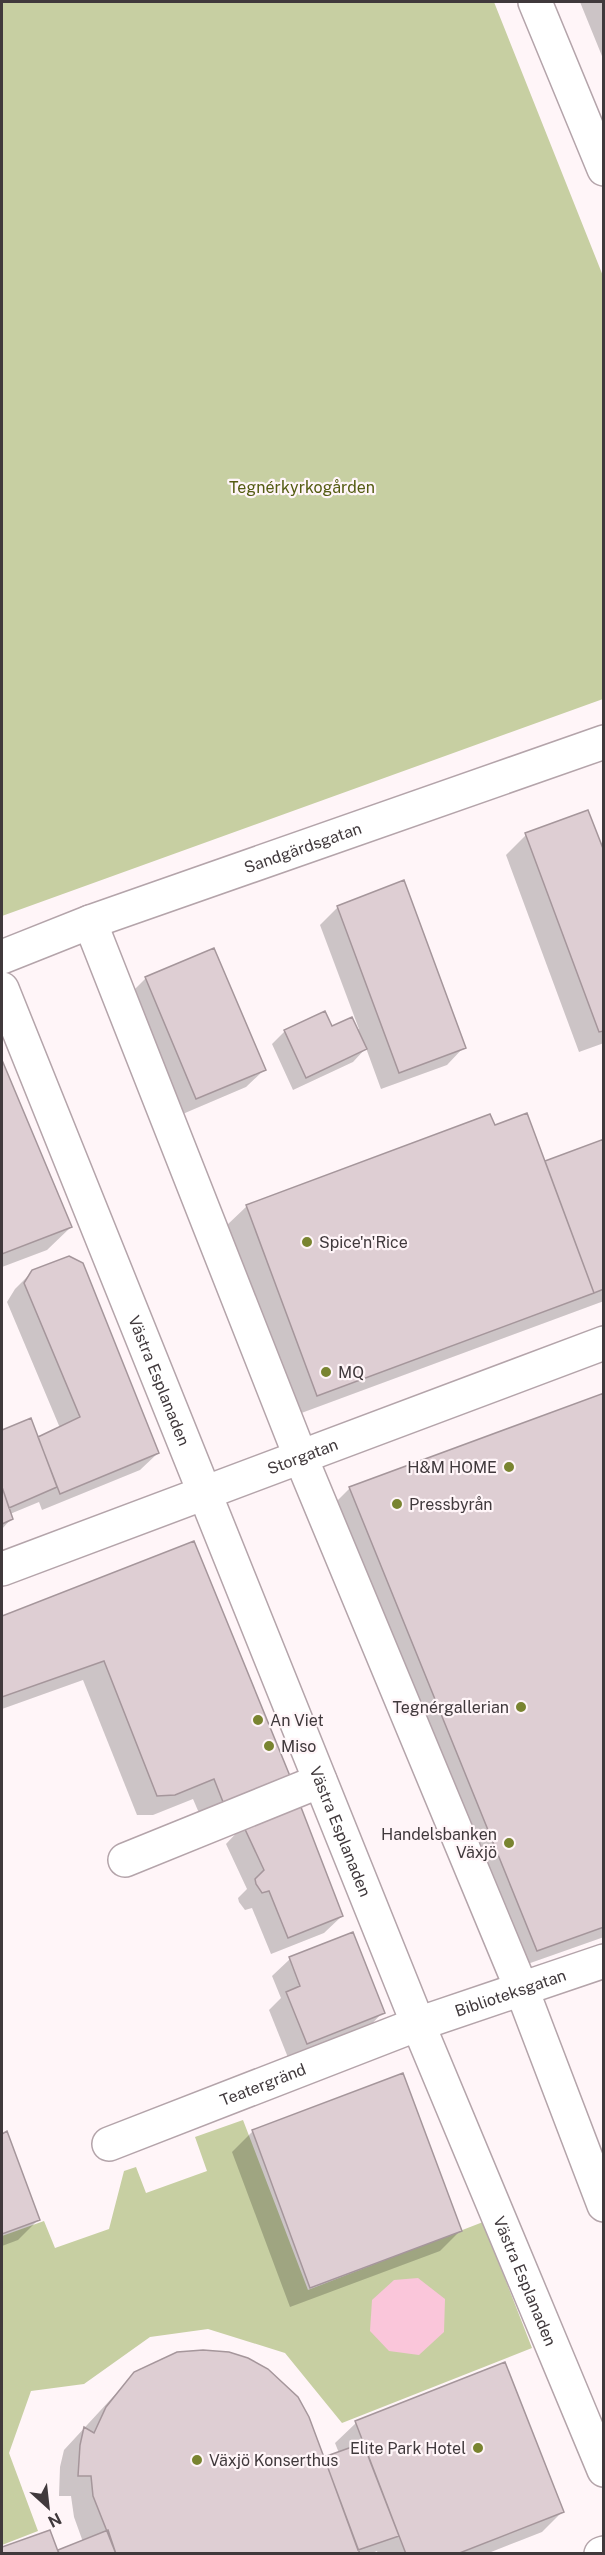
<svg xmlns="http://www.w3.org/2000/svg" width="605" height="2555" viewBox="0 0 605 2555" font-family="'Public Sans',sans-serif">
  <rect width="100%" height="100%" fill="#fff5f8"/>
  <path fill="#c7cfa2" d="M 2,2 L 494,2 L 603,276 L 603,699 L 2,916 Z
    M 243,2120 L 308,2290 L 483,2222 L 532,2348 L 342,2423 L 285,2353 L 208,2329 L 150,2337 L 84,2384 L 31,2391 L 9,2453 L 38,2531 L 2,2545 L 2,2236 L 44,2221 L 55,2248 L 109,2229 L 124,2171 L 136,2167 L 146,2193 L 207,2171 L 195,2137 Z"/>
  <path fill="#fac6da" d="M 418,2278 L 445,2299 L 444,2332 L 419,2355 L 389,2351 L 370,2331 L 372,2300 L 394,2280 Z"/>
  <path fill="#0003" d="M 580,2 L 604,2 L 604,61 Z
    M 526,835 L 604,856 L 604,1043 L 579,1052 L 506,855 Z
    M 338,907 L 464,1047 L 447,1065 L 381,1089 L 366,1048 L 353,1062 L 293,1090 L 272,1044 L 284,1032 L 324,1013 L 331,1028 L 359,1029 L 320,925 Z
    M 214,950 L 264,1070 L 246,1087 L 178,1116 L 128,996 L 145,979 Z
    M 2,1064 L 71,1227 L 47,1250 L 2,1267 Z
    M 494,1127 L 544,1163 L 604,1141 L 604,1301 L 296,1415 L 226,1226 L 247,1206 Z
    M 33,1271 L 158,1453 L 140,1470 L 42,1510 L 39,1502 L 10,1514 L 11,1519 L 2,1529 L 2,1431 L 30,1420 L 37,1439 L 60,1428 L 7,1302 L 15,1289 Z
    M 604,1395 L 604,1937 L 519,1967 L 333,1505 L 350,1488 Z
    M 193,1543 L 290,1780 L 205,1827 L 193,1799 L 153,1815 L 137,1815 L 83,1680 L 2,1709 L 2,1618 Z
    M 243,1826 L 342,1916 L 324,1933 L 271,1954 L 252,1908 L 245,1910 L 239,1902 L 238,1898 L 247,1889 L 226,1844 Z
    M 290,1959 L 383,2012 L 366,2030 L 289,2060 L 269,2010 L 281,1998 L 272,1976 Z
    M 253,2131 L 460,2231 L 440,2251 L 290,2307 L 232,2152 Z
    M 6,2133 L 38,2220 L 18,2240 L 2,2246 L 2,2135 Z
    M 135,2373 L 323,2460 L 339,2453 L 335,2443 L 356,2423 L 562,2512 L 542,2532 L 486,2554 L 378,2554 L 377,2551 L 370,2554 L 2,2554 L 2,2549 L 49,2532 L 57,2552 L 83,2542 L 74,2517 L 71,2496 L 59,2496 L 60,2467 L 64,2450 Z"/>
  <path fill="#deced3" stroke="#a5969b" stroke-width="1.5" d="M 588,810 L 604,851 L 604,1031 L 599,1032 L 525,833 Z
    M 404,880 L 466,1048 L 399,1073 L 337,906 Z
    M 214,948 L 266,1070 L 196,1099 L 145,977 Z
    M 325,1011 L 332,1026 L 352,1017 L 367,1049 L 306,1078 L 284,1030 Z
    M 2,1060 L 72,1227 L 2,1254 Z
    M 527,1113 L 594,1293 L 317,1396 L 246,1205 L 490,1114 L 495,1125 Z
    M 604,1139 L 604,1289 L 594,1293 L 545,1161 Z
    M 69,1256 L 83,1263 L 159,1453 L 60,1494 L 38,1437 L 80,1417 L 24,1283 L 32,1270 Z
    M 604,1393 L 604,1927 L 537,1951 L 349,1487 Z
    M 31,1418 L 57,1487 L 9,1508 L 2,1487 L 2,1430 Z
    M 2,1487 L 13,1519 L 2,1524 Z
    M 194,1541 L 292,1781 L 225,1807 L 214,1779 L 175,1795 L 157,1796 L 104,1661 L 2,1697 L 2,1616 Z
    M 299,1802 L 343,1916 L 288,1938 L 269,1891 L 262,1893 L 256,1884 L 255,1879 L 264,1870 L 243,1825 Z
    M 353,1932 L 385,2013 L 307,2044 L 286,1992 L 300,1986 L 289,1957 Z
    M 403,2073 L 462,2231 L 310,2288 L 252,2130 Z
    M 7,2131 L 40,2220 L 2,2234 L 2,2134 Z
    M 203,2350 L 229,2352 L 248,2358 L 268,2369 L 298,2397 L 309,2417 L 360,2554 L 116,2554 L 93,2496 L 91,2476 L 78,2476 L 80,2445 L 84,2427 L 94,2433 L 106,2407 L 134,2372 L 177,2352 Z
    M 505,2362 L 564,2512 L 457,2554 L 406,2554 L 355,2421 Z
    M 363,2443 L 399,2536 L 358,2550 L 324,2457 Z
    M 50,2530 L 59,2554 L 2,2554 L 2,2547 Z
    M 108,2530 L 116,2554 L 59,2554 L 58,2550 Z"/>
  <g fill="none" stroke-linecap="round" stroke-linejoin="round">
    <g stroke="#b4a4aa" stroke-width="36">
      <g id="minor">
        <path d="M 535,2 L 604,169"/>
        <path d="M 90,922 L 301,1458 L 522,1990 L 604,2205"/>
        <path id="s1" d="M 2,957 L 90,922 L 604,742"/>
        <path id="s2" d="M 2,989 L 418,2024 L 604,2470"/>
        <path id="s3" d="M 2,1569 L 604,1343"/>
        <path d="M 125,1860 L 320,1781"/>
        <path id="s4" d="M 109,2144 L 418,2024 L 604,1961"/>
        <path d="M 601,2554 L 604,2553"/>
      </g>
    </g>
    <use href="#minor" stroke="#fff" stroke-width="33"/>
  </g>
  <g fill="#798430" stroke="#fff5f8" stroke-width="2">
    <circle cx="307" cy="1242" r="6"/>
    <circle cx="326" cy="1372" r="6"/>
    <circle cx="509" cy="1467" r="6"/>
    <circle cx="397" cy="1504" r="6"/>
    <circle cx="521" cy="1707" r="6"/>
    <circle cx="258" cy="1720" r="6"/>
    <circle cx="269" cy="1746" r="6"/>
    <circle cx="509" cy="1843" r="6"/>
    <circle cx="478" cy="2448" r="6"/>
    <circle cx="197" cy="2460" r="6"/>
  </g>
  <g text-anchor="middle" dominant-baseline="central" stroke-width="4.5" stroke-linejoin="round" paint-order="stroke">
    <g font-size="16" fill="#545c12" stroke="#fff5f8">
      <text x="302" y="487">Tegnérkyrkogården</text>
    </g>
    <g font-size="16" fill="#40393c" stroke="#fff5f8">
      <text stroke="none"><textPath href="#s1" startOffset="320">Sandgärdsgatan</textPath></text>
      <text stroke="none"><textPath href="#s2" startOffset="422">Västra Esplanaden</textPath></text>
      <text stroke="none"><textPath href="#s3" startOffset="321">Storgatan</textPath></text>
      <text stroke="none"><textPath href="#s2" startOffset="908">Västra Esplanaden</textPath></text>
      <text stroke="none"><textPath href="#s4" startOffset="429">Biblioteksgatan</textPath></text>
      <text stroke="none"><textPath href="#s4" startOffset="165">Teatergränd</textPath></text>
      <text stroke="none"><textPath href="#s2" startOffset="1394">Västra Esplanaden</textPath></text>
    </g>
    <g font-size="16" fill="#40393c" stroke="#fff5f8" text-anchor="start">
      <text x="319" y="1242">Spice'n'Rice</text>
      <text x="338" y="1372">MQ</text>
      <text x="497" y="1467" text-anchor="end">H&amp;M HOME</text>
      <text x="409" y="1504">Pressbyrån</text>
      <text x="509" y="1707" text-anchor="end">Tegnérgallerian</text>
      <text x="270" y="1720">An Viet</text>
      <text x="281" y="1746">Miso</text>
      <text x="497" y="1834" text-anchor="end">Handelsbanken<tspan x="497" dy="18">Växjö</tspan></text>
      <text x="466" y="2448" text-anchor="end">Elite Park Hotel</text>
      <text x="209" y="2460">Växjö Konserthus</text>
    </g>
  </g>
  <rect width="605" height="2555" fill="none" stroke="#40393c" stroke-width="6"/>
  <g transform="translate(48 2507) rotate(153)" stroke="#fff5f8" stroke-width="4.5" paint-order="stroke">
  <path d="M0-4.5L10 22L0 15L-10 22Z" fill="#40393c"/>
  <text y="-9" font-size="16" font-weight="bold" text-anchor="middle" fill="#40393c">N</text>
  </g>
</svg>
